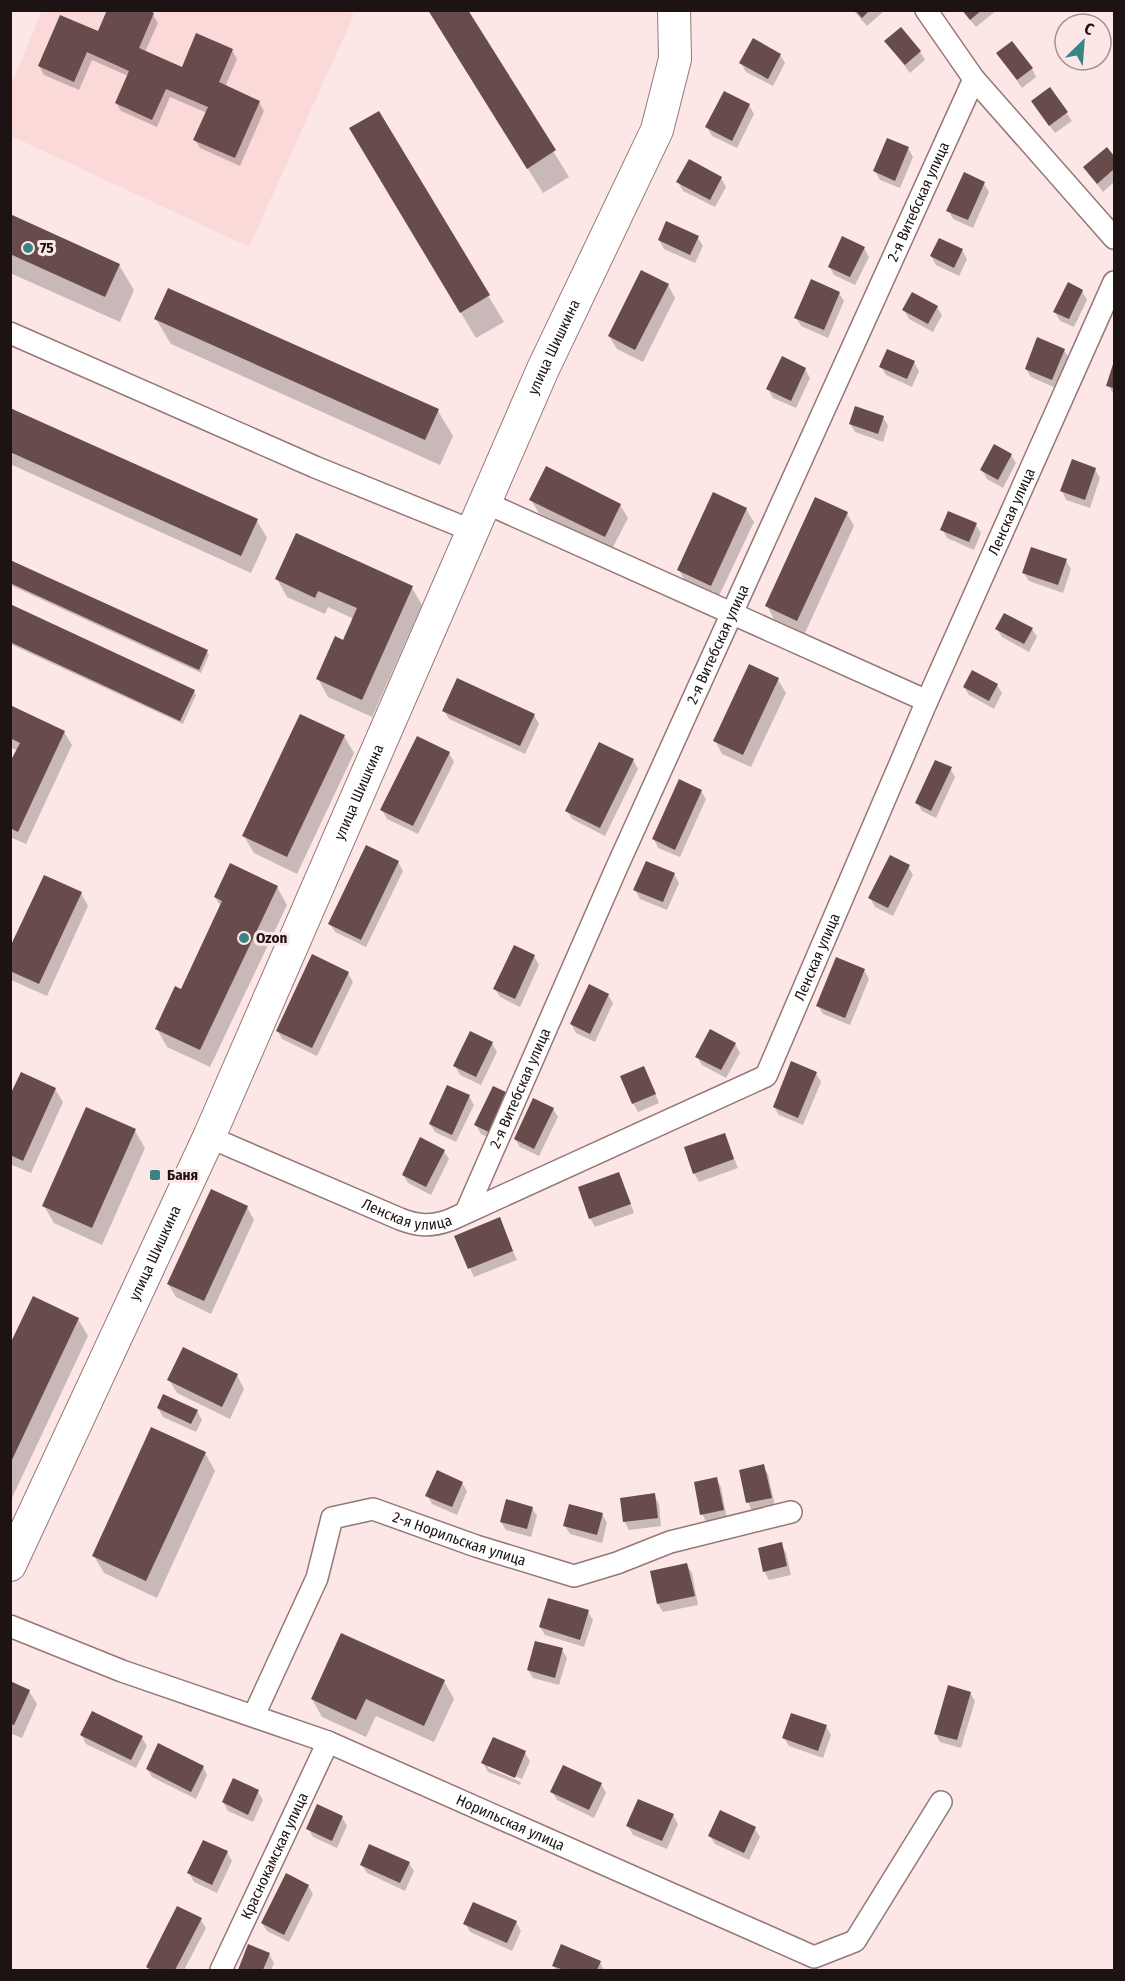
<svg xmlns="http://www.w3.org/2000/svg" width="1125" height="1981" viewBox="0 0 1125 1981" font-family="'Fira Sans Condensed',sans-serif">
  <rect width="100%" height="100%" fill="#fce7e6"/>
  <path fill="#fcd9d9" d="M 347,10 L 354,15 L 249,247 L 11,136 L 11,85 L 42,11 Z"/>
  <path fill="#0003" d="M 428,10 L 466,10 L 569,177 L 543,193 Z
    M 853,10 L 882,10 L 883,12 L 867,26 Z
    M 962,10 L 997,10 L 976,27 Z
    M 153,15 L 158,23 L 145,52 L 182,69 L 197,35 L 232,50 L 237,59 L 225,87 L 259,102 L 264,111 L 240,166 L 200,148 L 195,140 L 207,113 L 170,97 L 157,127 L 121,111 L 116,103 L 128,76 L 92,60 L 79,90 L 44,75 L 39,66 L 99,33 Z
    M 886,42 L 920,52 L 925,60 L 910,73 Z
    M 998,53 L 1032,69 L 1036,77 L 1022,88 Z
    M 780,55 L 785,63 L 773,86 L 746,72 L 741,63 Z
    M 1050,89 L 1072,121 L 1055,133 L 1038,110 Z
    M 749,105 L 754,114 L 737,148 L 712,136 L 707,127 Z
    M 378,113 L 504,322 L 476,338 L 366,155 Z
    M 908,148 L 913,157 L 900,188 L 880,180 L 875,171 Z
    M 1107,149 L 1114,159 L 1114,182 L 1103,192 L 1085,168 Z
    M 721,178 L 726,187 L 715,207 L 683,191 L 678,182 Z
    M 984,184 L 989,192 L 973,228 L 953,219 L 948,210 Z
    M 10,216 L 119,265 L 134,290 L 120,322 L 10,273 Z
    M 698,238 L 703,246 L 695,263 L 664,249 L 659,240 Z
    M 864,248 L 869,257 L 855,285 L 834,275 L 829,266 Z
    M 962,250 L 967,259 L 959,276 L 936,265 L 931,256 Z
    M 668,285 L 675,298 L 643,362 L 617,349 L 609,336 Z
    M 1082,291 L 1087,300 L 1074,327 L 1060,321 L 1055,312 Z
    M 839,293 L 844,301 L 828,338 L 801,326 L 796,318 Z
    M 937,307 L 942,315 L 933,332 L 909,319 L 904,310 Z
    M 156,319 L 438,411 L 453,436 L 440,465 L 171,344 Z
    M 1064,350 L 1069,358 L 1056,388 L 1031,377 L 1026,369 Z
    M 914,362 L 919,371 L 912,387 L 886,375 L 881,367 Z
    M 1114,365 L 1114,395 L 1108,385 Z
    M 805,369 L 810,378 L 796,408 L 773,398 L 768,389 Z
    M 10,409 L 257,521 L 267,538 L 251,573 L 10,464 Z
    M 883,417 L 888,426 L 883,442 L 855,432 L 850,424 Z
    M 1011,455 L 1016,463 L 1003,488 L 987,479 L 982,470 Z
    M 1095,469 L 1100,478 L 1090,508 L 1066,500 L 1062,491 Z
    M 531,500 L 620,505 L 628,518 L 612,549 L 539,513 Z
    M 746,509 L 754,522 L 718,598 L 686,583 L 679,570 Z
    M 847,513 L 854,526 L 805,633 L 774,619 L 767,606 Z
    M 976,525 L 981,533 L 974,550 L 947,538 L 942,529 Z
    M 1066,561 L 1071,569 L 1063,593 L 1029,581 L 1024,573 Z
    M 10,562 L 207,652 L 209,655 L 201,673 L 10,585 Z
    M 277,579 L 412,588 L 422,605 L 372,717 L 328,697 L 318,679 L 344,642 L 354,619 L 328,607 L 325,614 L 287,597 Z
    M 10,606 L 194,691 L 196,695 L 183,724 L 10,644 Z
    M 997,629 L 1032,629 L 1037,637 L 1029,652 L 1002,637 Z
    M 778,680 L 786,693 L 751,767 L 722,754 L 715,740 Z
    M 997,685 L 1002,693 L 994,709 L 969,695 L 964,687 Z
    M 10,707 L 64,732 L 72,745 L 26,844 L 10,837 L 10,766 L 18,751 L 10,747 Z
    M 444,711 L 534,715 L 539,724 L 525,754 L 449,719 Z
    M 344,736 L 354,753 L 297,874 L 254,853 L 244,836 Z
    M 449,753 L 454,762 L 418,834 L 387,819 L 382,810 Z
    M 633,760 L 638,769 L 605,836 L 572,819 L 567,811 Z
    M 950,768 L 955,777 L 936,818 L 922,811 L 917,803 Z
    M 701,791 L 706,799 L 680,857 L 658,848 L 654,839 Z
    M 398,862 L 403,871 L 366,947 L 335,932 L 330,924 Z
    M 908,866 L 913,875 L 893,916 L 875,907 L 870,898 Z
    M 674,874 L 679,883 L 667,910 L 640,899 L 635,890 Z
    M 277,887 L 287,905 L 210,1067 L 167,1047 L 157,1029 L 182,991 L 221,907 L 215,897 Z
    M 81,893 L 88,906 L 47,996 L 11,980 L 10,951 Z
    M 534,956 L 539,965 L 520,1007 L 500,997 L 495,989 Z
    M 864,970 L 869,979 L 850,1025 L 823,1014 L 818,1006 Z
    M 348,973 L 353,982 L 317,1056 L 282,1039 L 277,1030 Z
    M 608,995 L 613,1003 L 595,1042 L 576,1033 L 571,1024 Z
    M 492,1043 L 497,1052 L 481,1085 L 460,1075 L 455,1066 Z
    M 735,1044 L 740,1053 L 726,1078 L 702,1065 L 697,1057 Z
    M 816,1073 L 821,1082 L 803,1125 L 779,1115 L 774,1107 Z
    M 648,1076 L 659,1103 L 638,1112 L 633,1103 Z
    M 55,1089 L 63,1102 L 31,1173 L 10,1164 L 10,1099 Z
    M 469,1096 L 474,1105 L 456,1142 L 435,1132 L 430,1124 Z
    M 514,1104 L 496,1141 L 481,1134 L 476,1125 Z
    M 553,1109 L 558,1117 L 539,1156 L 520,1147 L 515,1139 Z
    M 135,1131 L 145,1148 L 102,1245 L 54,1223 L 44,1206 Z
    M 724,1134 L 738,1168 L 699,1182 L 694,1173 Z
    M 444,1151 L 449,1159 L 431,1195 L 408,1183 L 403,1175 Z
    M 619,1174 L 634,1213 L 595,1227 L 590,1218 Z
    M 247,1207 L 254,1220 L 211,1314 L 176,1297 L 168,1284 Z
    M 499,1219 L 517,1260 L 474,1277 L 456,1236 Z
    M 78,1319 L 88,1336 L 12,1498 L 10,1497 L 10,1348 Z
    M 237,1375 L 244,1389 L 230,1419 L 177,1393 L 169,1380 Z
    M 158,1408 L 197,1411 L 202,1420 L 196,1432 L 163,1417 Z
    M 205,1453 L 215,1471 L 157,1598 L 104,1573 L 94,1556 Z
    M 763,1466 L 768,1474 L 775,1506 L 752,1511 L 748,1502 Z
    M 716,1478 L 721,1487 L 727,1519 L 707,1523 L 702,1514 Z
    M 462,1483 L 467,1491 L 457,1515 L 432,1504 L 427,1495 Z
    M 654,1495 L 659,1504 L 661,1526 L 629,1530 L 624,1521 Z
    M 532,1508 L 537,1516 L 531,1537 L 506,1530 L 501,1522 Z
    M 602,1514 L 607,1523 L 602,1543 L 570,1534 L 565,1526 Z
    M 781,1544 L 786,1553 L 791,1575 L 769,1580 L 764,1571 Z
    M 687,1565 L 692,1573 L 698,1605 L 663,1612 L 658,1604 Z
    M 588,1612 L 593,1620 L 584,1647 L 545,1635 L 540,1627 Z
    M 562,1650 L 567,1658 L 559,1685 L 533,1678 L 528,1670 Z
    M 444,1681 L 454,1699 L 434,1742 L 376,1716 L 366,1737 L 322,1717 L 312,1699 Z
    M 10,1683 L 29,1691 L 37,1704 L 22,1738 L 10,1733 Z
    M 970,1693 L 975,1701 L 961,1748 L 940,1742 L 935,1733 Z
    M 826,1726 L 831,1735 L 823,1758 L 789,1746 L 784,1738 Z
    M 81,1735 L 142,1738 L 147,1746 L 136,1768 L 86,1744 Z
    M 525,1753 L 530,1761 L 522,1779 L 488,1764 L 488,1768 L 521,1782 L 520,1785 L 488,1772 L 483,1763 Z
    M 203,1767 L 207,1775 L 196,1799 L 152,1777 L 147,1769 Z
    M 234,1780 L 258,1792 L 263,1800 L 253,1822 L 228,1811 L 223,1802 Z
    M 601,1784 L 606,1793 L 594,1818 L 557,1800 L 552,1792 Z
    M 673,1815 L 678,1824 L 667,1849 L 633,1835 L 628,1826 Z
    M 342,1817 L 347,1826 L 337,1848 L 313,1837 L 308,1828 Z
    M 755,1829 L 760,1837 L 749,1860 L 715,1844 L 710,1836 Z
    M 227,1852 L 232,1861 L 217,1893 L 194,1882 L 189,1873 Z
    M 409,1863 L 414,1871 L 405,1891 L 367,1873 L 362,1865 Z
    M 308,1886 L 313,1894 L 289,1942 L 267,1931 L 262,1923 Z
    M 201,1920 L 206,1928 L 184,1970 L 149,1970 L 147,1967 Z
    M 516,1922 L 521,1931 L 512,1951 L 470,1932 L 465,1923 Z
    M 249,1946 L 269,1954 L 274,1963 L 271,1970 L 240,1970 Z
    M 600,1962 L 604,1970 L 556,1970 L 554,1966 Z"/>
  <path fill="#684b4b" d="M 107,10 L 147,10 L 154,13 L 139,48 L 182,67 L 196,33 L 233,49 L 219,82 L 260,101 L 235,158 L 193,140 L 208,107 L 166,89 L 152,120 L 115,103 L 129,71 L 87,52 L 74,82 L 38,66 L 60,15 L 98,31 Z
    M 428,10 L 468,10 L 556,150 L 527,169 Z
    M 855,10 L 870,10 L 862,18 Z
    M 962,10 L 982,10 L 970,20 Z
    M 901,27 L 921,51 L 905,65 L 884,41 Z
    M 753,38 L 781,54 L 768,79 L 739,63 Z
    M 1012,41 L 1033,68 L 1017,80 L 996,53 Z
    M 1050,87 L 1068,112 L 1049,126 L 1031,101 Z
    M 724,91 L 750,104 L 732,141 L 705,127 Z
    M 379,111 L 490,295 L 460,313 L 349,128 Z
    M 887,138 L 909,147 L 895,181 L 873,171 Z
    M 1107,147 L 1114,156 L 1114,169 L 1097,184 L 1083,167 Z
    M 689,159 L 722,177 L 710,200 L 676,182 Z
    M 964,172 L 985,182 L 968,220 L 946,211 Z
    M 10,214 L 120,264 L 105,297 L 10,254 Z
    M 666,221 L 699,236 L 690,255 L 658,240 Z
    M 842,236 L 865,247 L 850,277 L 828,267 Z
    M 939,238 L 963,249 L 954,268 L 930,256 Z
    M 641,270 L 669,284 L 635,350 L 608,336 Z
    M 811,279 L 840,292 L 824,330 L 794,318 Z
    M 1068,282 L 1083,290 L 1069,319 L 1053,312 Z
    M 168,288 L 439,409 L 425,440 L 154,319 Z
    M 912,292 L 938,306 L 928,324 L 902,310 Z
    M 1037,337 L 1065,349 L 1052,380 L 1025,369 Z
    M 887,349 L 915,361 L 907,379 L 879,367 Z
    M 782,356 L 806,368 L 791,401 L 766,389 Z
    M 1114,361 L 1114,388 L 1106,386 Z
    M 855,406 L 884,416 L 878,434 L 849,424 Z
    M 10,408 L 258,519 L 241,556 L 10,452 Z
    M 994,444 L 1012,454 L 998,480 L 980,470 Z
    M 1072,459 L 1096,468 L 1085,500 L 1060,491 Z
    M 546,466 L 621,504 L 605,537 L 529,500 Z
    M 713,492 L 747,508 L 711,586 L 677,570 Z
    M 815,497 L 848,512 L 797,621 L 765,606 Z
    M 948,511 L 977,523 L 969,542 L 940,530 Z
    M 296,533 L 413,586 L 362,700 L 316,679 L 335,636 L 343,640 L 357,608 L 318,591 L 315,598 L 275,579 Z
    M 1031,547 L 1067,559 L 1058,585 L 1022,573 Z
    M 10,560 L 208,650 L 199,670 L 10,583 Z
    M 10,604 L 195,690 L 180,721 L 10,642 Z
    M 1004,613 L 1033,628 L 1024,644 L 995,629 Z
    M 749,664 L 779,678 L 743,755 L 713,741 Z
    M 972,670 L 998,684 L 989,701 L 963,687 Z
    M 457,678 L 535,714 L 520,746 L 442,711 Z
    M 10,705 L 65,731 L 18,832 L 10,828 L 10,762 L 20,743 L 10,738 Z
    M 300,714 L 345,735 L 287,857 L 242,836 Z
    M 417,736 L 450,752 L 413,826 L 380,810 Z
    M 599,742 L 634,759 L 600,828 L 565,811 Z
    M 935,760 L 952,767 L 931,811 L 915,803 Z
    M 679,779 L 702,790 L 675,850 L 652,839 Z
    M 366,845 L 399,861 L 361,940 L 328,924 Z
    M 890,855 L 910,865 L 888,908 L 868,898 Z
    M 646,861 L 675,873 L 663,902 L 633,890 Z
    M 230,863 L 278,886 L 200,1050 L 155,1029 L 175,986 L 181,989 L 222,901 L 214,897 Z
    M 44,875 L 82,892 L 39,984 L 10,971 L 10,947 Z
    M 514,945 L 535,955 L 515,999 L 493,989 Z
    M 312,954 L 349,972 L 312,1048 L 276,1031 Z
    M 836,957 L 865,969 L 845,1018 L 816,1006 Z
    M 589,984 L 609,994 L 590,1034 L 570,1024 Z
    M 710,1029 L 736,1043 L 721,1070 L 695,1057 Z
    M 470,1031 L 493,1042 L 476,1077 L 453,1066 Z
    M 791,1061 L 817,1072 L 798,1118 L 773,1107 Z
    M 644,1066 L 656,1094 L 632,1104 L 620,1076 Z
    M 21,1072 L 56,1088 L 23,1161 L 10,1155 L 10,1095 Z
    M 447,1085 L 470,1095 L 452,1135 L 429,1124 Z
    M 493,1086 L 510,1094 L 491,1133 L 474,1125 Z
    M 533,1098 L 554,1108 L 534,1149 L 514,1139 Z
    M 86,1107 L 136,1129 L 92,1228 L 42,1206 Z
    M 725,1133 L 734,1159 L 693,1174 L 684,1147 Z
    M 420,1137 L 445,1150 L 426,1187 L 402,1175 Z
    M 619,1172 L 631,1204 L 589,1219 L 578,1187 Z
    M 211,1189 L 248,1206 L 204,1301 L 167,1284 Z
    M 500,1217 L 513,1251 L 468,1269 L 454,1236 Z
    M 33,1296 L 79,1318 L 10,1464 L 10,1344 Z
    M 183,1347 L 238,1374 L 222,1407 L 167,1380 Z
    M 163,1394 L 198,1410 L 191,1424 L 157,1408 Z
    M 151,1427 L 206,1452 L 146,1581 L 92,1556 Z
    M 764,1464 L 772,1498 L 746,1503 L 739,1470 Z
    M 437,1470 L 463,1482 L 452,1507 L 425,1496 Z
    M 717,1477 L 724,1510 L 700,1515 L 694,1482 Z
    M 655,1493 L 658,1518 L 623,1522 L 620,1498 Z
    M 506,1499 L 533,1507 L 527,1529 L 500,1522 Z
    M 569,1504 L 603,1513 L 597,1535 L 563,1526 Z
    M 782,1542 L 787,1566 L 763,1572 L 758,1548 Z
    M 687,1563 L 695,1596 L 657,1604 L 650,1571 Z
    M 548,1598 L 589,1610 L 580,1640 L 539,1627 Z
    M 341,1633 L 445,1680 L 424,1726 L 366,1699 L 356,1720 L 311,1699 Z
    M 535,1641 L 563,1648 L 555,1678 L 527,1670 Z
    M 10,1681 L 30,1690 L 14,1725 L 10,1724 Z
    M 948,1685 L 971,1692 L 957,1740 L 934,1734 Z
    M 92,1711 L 143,1736 L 131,1760 L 80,1735 Z
    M 791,1713 L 827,1725 L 818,1751 L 782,1738 Z
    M 493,1737 L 526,1751 L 515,1778 L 481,1763 Z
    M 158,1743 L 204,1766 L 191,1792 L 146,1769 Z
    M 563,1765 L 602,1783 L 589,1810 L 550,1792 Z
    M 233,1778 L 259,1790 L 248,1815 L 222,1802 Z
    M 638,1799 L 674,1814 L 662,1841 L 626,1826 Z
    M 317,1804 L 343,1816 L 332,1841 L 306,1829 Z
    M 720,1810 L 756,1827 L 744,1853 L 708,1836 Z
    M 203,1840 L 228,1851 L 212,1885 L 187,1873 Z
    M 369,1844 L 410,1862 L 400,1883 L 360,1865 Z
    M 286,1873 L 309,1885 L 284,1935 L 261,1923 Z
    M 473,1902 L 517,1921 L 507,1943 L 463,1924 Z
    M 177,1906 L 202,1918 L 175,1970 L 152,1970 L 146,1967 Z
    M 248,1944 L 270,1953 L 263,1970 L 238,1970 Z
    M 561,1944 L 601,1961 L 597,1970 L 564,1970 L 552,1966 Z"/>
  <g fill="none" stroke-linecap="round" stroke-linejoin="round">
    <g stroke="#967777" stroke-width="24">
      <g id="minor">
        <path d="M 926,10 L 974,79 L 1114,238"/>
        <path d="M 10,333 L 315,467 L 473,531"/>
        <path d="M 486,503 L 927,701"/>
        <path id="s1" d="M 209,1137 L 400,1219 C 418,1226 431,1227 450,1220 L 766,1076 L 927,701 L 1114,282"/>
        <path id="s2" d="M 466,1212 L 616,869 L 974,79"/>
        <path id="s3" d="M 10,1626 L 122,1671 L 328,1742 L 814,1957 L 855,1941 L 941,1802"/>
        <path id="s4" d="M 254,1715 L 317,1578 L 332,1518 L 373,1509 L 476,1546 L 574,1576 L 617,1563 L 670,1542 L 791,1512"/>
        <path id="s5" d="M 221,1970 L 328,1742"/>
      </g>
    </g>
    <g stroke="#967777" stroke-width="34">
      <g id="secondary">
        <path id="s6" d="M 10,1565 L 209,1137 L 543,369 L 657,130 L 675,59 L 674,10"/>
      </g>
    </g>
    <use href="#minor" stroke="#fff" stroke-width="21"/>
    <use href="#secondary" stroke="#fff" stroke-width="32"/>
  </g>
  <g fill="#3b8486" stroke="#fce7e6" stroke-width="2">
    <circle cx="28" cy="248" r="6"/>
    <circle cx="244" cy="938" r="6"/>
    <rect x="149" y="1169" width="12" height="12" rx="3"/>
  </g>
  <g text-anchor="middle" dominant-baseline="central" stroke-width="6" stroke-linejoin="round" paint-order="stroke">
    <g font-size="15" fill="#1e1313" stroke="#fce7e6">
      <text stroke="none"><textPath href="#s2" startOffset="1107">2-я Витебская улица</textPath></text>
      <text stroke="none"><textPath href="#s6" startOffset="1334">улица Шишкина</textPath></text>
      <text stroke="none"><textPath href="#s1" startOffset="1222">Ленская улица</textPath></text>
      <text stroke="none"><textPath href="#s2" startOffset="621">2-я Витебская улица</textPath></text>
      <text stroke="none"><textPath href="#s6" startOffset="848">улица Шишкина</textPath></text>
      <text stroke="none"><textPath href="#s1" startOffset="736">Ленская улица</textPath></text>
      <text stroke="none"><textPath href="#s2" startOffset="135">2-я Витебская улица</textPath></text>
      <text stroke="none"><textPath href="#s1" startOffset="214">Ленская улица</textPath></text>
      <text stroke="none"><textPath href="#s6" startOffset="344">улица Шишкина</textPath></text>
      <text stroke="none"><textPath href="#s4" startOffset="346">2-я Норильская улица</textPath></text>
      <text stroke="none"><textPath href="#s3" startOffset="538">Норильская улица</textPath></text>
      <text stroke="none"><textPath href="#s5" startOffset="126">Краснокамская улица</textPath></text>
    </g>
    <g font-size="15" font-weight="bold" fill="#1e1313" stroke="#fce7e6" text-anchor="start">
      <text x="40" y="248">75</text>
      <text x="256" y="938">Ozon</text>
      <text x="167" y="1175">Баня</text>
    </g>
  </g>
  <rect width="1125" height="1981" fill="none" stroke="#1e1313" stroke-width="24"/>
  <g transform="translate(1083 42) rotate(25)"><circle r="28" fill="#fce7e6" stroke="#a39292" stroke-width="1.5"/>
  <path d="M0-4.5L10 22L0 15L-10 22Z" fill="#3b8486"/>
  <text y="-9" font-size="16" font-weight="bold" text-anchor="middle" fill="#1e1313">С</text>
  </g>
</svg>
